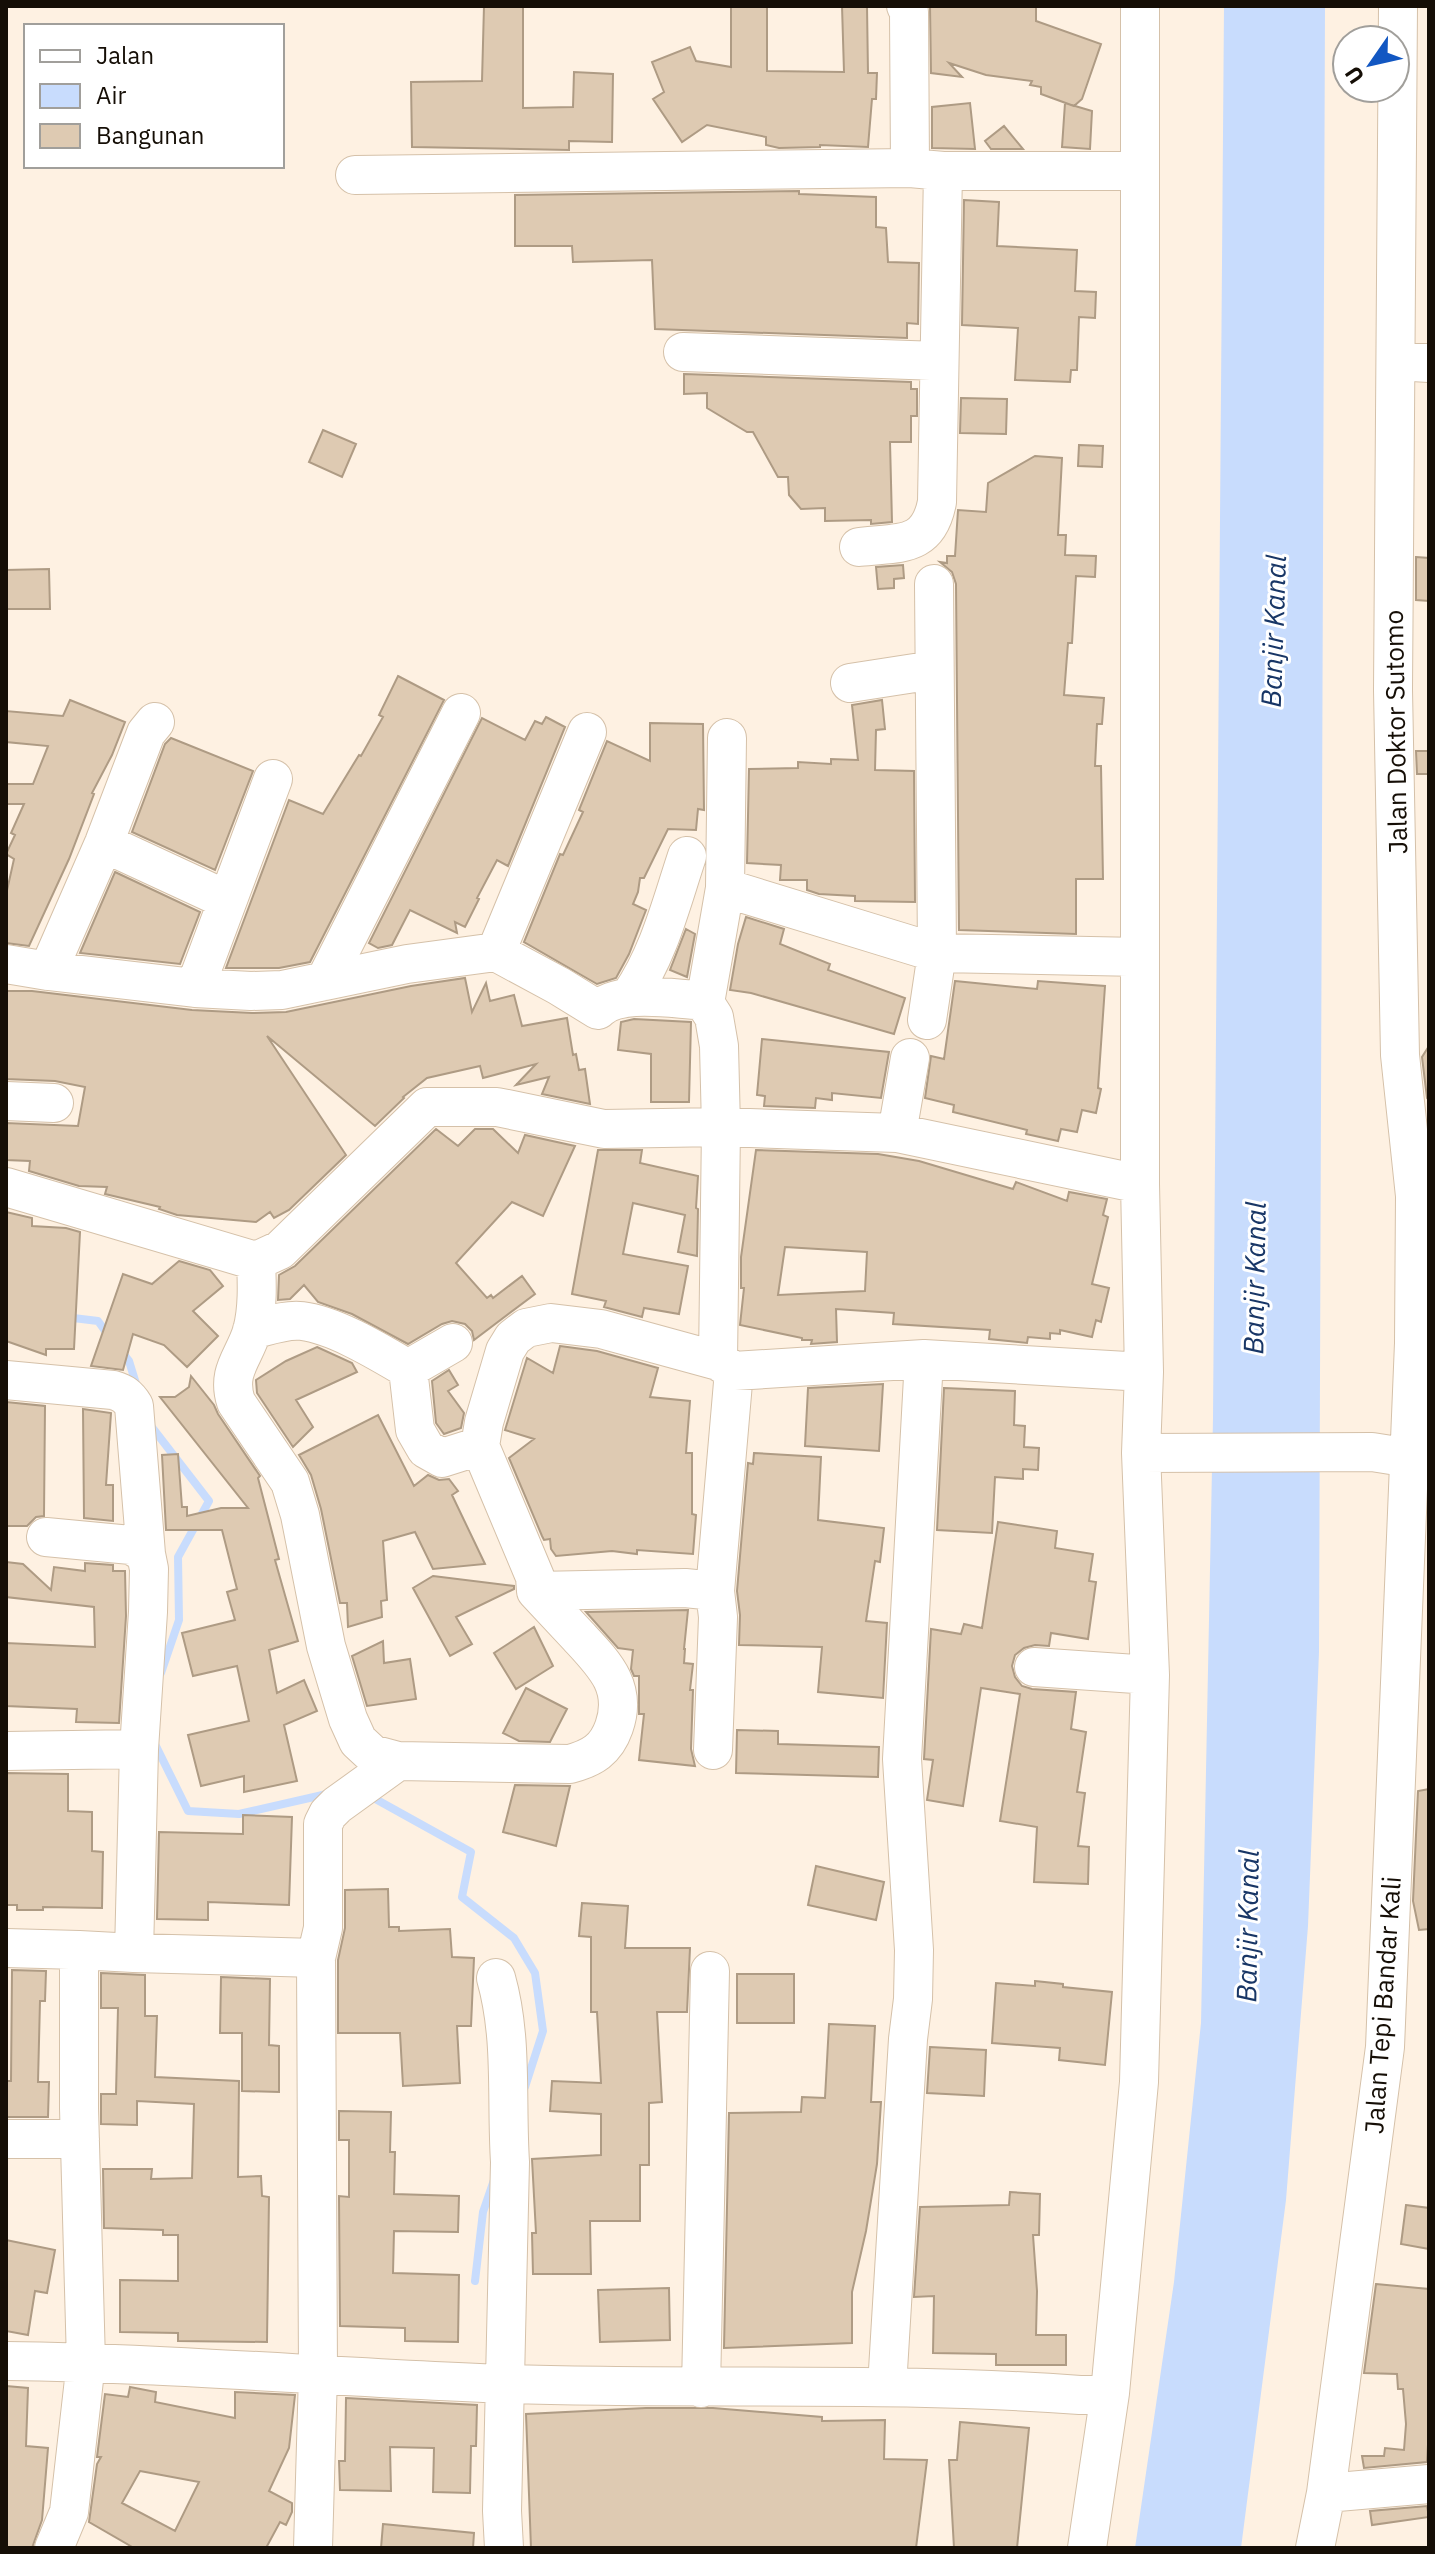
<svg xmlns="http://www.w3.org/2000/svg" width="1435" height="2554" viewBox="0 0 1435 2554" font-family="'IBM Plex Sans',sans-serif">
  <rect width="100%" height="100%" fill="#fef1e2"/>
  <path fill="#c8dcfd" d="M 1224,6 L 1325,6 L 1319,1652 L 1308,1926 L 1286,2200 L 1241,2548 L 1135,2548 L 1174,2282 L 1201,2023 L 1213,1418 Z"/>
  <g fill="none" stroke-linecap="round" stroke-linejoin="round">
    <path stroke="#c8dcfd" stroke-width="8" d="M 65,1317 L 98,1321 L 108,1335
      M 122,1352 L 129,1361 L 137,1387
      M 151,1426 L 209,1501 L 178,1557 L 179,1620 L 161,1673
      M 154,1742 L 188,1811 L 239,1814 L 327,1794
      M 370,1796 L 471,1852 L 462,1897 L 514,1938 L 535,1973 L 543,2031 L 525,2087
      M 475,2281 L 483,2212 L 494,2180"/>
  </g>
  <path fill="#decab2" stroke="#ae9b84" stroke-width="2" fill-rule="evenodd" d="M 484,6 L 523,6 L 523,108 L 573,107 L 574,72 L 613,74 L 612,142 L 569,141 L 569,150 L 412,147 L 411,82 L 482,81 Z
    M 731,6 L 767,6 L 767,71 L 844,72 L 842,6 L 867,6 L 868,73 L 877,73 L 876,99 L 872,99 L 868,147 L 820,145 L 820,147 L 779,148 L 766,145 L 766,137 L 707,125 L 682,142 L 653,99 L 664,92 L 652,62 L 690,47 L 696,61 L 731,67 Z
    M 930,6 L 1036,6 L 1036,21 L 1101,44 L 1082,99 L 1074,106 L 1041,94 L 1041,87 L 1030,85 L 1032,81 L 986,75 L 949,63 L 962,77 L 931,73 Z
    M 970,103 L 975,149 L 932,148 L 932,107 Z
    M 1065,103 L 1092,111 L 1090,149 L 1062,147 Z
    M 1004,126 L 1023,149 L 991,149 L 985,141 Z
    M 799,191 L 799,194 L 876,197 L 876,227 L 886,228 L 888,262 L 919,263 L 918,324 L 907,323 L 907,338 L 655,329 L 652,260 L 573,262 L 572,246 L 515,246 L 515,195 Z
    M 964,200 L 999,202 L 997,246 L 1077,250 L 1075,291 L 1096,292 L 1095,318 L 1079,317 L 1077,370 L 1071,370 L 1070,382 L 1015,380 L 1018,328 L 962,325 Z
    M 684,374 L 911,382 L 911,389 L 917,389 L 917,416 L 911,416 L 911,442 L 890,442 L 892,522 L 871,524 L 871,520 L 825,521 L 825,508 L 801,509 L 789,495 L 788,477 L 778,477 L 753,432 L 747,432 L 707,408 L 707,393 L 684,394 Z
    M 961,398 L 1007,399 L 1006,434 L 960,433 Z
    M 323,430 L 356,444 L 342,477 L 309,462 Z
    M 1079,445 L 1103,446 L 1102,467 L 1078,466 Z
    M 1035,456 L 1062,458 L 1058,535 L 1066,535 L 1065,555 L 1096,556 L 1095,577 L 1076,576 L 1072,643 L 1068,643 L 1064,695 L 1104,698 L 1102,724 L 1097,724 L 1095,766 L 1101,766 L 1103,879 L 1076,879 L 1076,934 L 959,930 L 956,584 L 952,572 L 940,562 L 947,563 L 947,556 L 955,556 L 958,510 L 986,512 L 988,483 Z
    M 1416,557 L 1429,558 L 1429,601 L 1416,600 Z
    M 903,565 L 904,578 L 894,579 L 894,588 L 878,589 L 876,567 Z
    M 49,569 L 50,609 L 6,609 L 6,570 Z
    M 398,676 L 444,700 L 310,962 L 279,968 L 226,968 L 289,800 L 323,814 L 359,755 L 361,756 L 383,717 L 379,715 Z
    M 70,700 L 125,722 L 112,755 L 92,793 L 94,794 L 69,859 L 29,946 L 6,943 L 6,895 L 14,859 L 6,854 L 15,835 L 11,833 L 24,804 L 6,804 L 6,784 L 33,784 L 48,746 L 6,742 L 6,711 L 63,716 Z
    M 882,700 L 885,729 L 876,730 L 875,770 L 914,771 L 915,902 L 855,901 L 855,896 L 819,894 L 807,890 L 807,880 L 780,880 L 781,865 L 747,863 L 749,769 L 798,768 L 798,762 L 831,764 L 831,759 L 858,760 L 852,705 Z
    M 546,717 L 565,727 L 508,866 L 497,860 L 477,898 L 479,899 L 465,927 L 455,922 L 457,933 L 410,910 L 392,945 L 378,948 L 369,943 L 482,718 L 525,740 L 535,721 L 542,724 Z
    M 650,723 L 703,724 L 704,810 L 698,809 L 696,830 L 668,829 L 644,878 L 640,878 L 638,892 L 633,904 L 646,910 L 629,954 L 616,978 L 597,984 L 524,942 L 560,854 L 563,855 L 583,812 L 579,810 L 607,741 L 650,761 Z
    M 171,738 L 253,771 L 215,870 L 132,832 L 165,744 Z
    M 1416,751 L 1429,751 L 1429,774 L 1417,774 Z
    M 115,872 L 200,912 L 180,964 L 80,953 Z
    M 746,917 L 784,929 L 780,944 L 830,964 L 828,970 L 905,998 L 894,1034 L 751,993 L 730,990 L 738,944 Z
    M 686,929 L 695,934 L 687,977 L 670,970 Z
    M 465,978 L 472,1012 L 486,983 L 490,1001 L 514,995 L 522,1026 L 567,1018 L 573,1055 L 576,1054 L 579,1070 L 585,1069 L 590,1104 L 542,1094 L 549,1077 L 516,1085 L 536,1064 L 483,1078 L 480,1066 L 427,1078 L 403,1097 L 404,1098 L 375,1126 L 267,1036 L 346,1155 L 289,1210 L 274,1218 L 270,1212 L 256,1222 L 177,1215 L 159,1209 L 160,1207 L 105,1194 L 107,1187 L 79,1186 L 29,1171 L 30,1161 L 6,1160 L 6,1123 L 78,1126 L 85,1087 L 55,1081 L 6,1079 L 6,991 L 32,991 L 192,1010 L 252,1013 L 286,1012 L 411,986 Z
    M 955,981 L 1037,989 L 1038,981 L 1105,986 L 1098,1088 L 1101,1089 L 1096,1113 L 1082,1110 L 1077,1132 L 1061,1129 L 1058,1141 L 1026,1134 L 1027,1130 L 953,1112 L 954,1105 L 925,1098 L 931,1056 L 944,1059 Z
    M 634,1019 L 691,1022 L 689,1102 L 651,1102 L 651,1054 L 618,1050 L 621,1022 Z
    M 762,1039 L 889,1052 L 881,1098 L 832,1093 L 832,1100 L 816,1098 L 815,1108 L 764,1106 L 765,1096 L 757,1095 Z
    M 1429,1046 L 1429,1100 L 1427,1098 L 1422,1057 Z
    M 436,1129 L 458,1146 L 475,1129 L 493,1129 L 518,1153 L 525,1135 L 575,1146 L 543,1216 L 512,1202 L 456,1263 L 487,1298 L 491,1295 L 493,1298 L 522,1276 L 535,1294 L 474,1340 L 472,1331 L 465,1324 L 452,1321 L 442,1324 L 408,1344 L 352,1314 L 318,1302 L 304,1285 L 290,1299 L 278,1300 L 279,1275 L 295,1266 Z
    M 598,1150 L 642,1150 L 640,1163 L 698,1176 L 696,1208 L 698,1209 L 697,1256 L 678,1252 L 685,1215 L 633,1203 L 623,1254 L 688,1266 L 679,1314 L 644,1308 L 642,1317 L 604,1307 L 606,1301 L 572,1294 Z
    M 756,1150 L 878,1154 L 919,1161 L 1013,1189 L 1016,1182 L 1067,1201 L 1069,1192 L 1107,1199 L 1103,1215 L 1108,1217 L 1092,1284 L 1109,1288 L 1101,1322 L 1096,1320 L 1092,1337 L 1060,1330 L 1060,1334 L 1050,1333 L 1050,1339 L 1028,1337 L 1027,1343 L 989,1339 L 990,1330 L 893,1324 L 894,1313 L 836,1309 L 837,1342 L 811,1344 L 812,1340 L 802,1340 L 802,1338 L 740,1325 L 744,1288 L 741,1288 L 741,1257 ZM 785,1247 L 867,1252 L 865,1291 L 778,1295 Z
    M 6,1212 L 32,1218 L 32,1226 L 66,1228 L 80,1232 L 74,1349 L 46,1349 L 46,1355 L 6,1341 Z
    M 179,1261 L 210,1270 L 223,1286 L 193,1311 L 218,1336 L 187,1367 L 164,1345 L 133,1334 L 123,1370 L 91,1366 L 123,1274 L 152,1284 Z
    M 560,1346 L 597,1351 L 658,1368 L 650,1397 L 690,1401 L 686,1453 L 692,1453 L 692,1514 L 696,1515 L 693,1554 L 637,1550 L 637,1554 L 612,1551 L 556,1556 L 551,1549 L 550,1539 L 544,1540 L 542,1536 L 509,1458 L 534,1439 L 505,1430 L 527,1358 L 553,1373 Z
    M 317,1347 L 352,1363 L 357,1372 L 296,1400 L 313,1427 L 293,1447 L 257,1393 L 256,1380 L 286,1361 Z
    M 449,1370 L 458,1385 L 448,1391 L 464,1413 L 461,1428 L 444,1434 L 436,1423 L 432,1381 Z
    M 191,1376 L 214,1405 L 218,1414 L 260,1476 L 258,1478 L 279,1559 L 275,1560 L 298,1641 L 269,1650 L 277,1693 L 304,1680 L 317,1711 L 284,1725 L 297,1781 L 244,1792 L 244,1776 L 201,1786 L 188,1735 L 249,1721 L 237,1666 L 193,1676 L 182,1633 L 235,1620 L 227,1592 L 237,1589 L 222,1530 L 166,1530 L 162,1455 L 178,1454 L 182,1507 L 187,1507 L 187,1516 L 221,1508 L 248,1508 L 160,1397 L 175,1397 L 189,1387 Z
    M 883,1384 L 879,1451 L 805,1446 L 808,1388 Z
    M 944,1388 L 1015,1391 L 1014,1425 L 1025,1426 L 1024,1447 L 1039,1448 L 1038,1470 L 1023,1469 L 1023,1479 L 995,1477 L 992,1533 L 937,1530 Z
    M 6,1402 L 45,1406 L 44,1516 L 36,1517 L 27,1526 L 6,1526 Z
    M 83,1409 L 111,1413 L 106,1485 L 113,1485 L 113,1521 L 84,1518 Z
    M 378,1415 L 414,1486 L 428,1475 L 439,1480 L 449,1479 L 458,1491 L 452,1495 L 485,1564 L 433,1569 L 415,1532 L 383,1541 L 387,1600 L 381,1601 L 382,1617 L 348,1627 L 347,1603 L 340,1603 L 321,1509 L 311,1475 L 299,1455 Z
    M 754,1453 L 821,1457 L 818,1520 L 884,1528 L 880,1562 L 875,1561 L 866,1621 L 887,1623 L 883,1698 L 818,1692 L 822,1647 L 739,1645 L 740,1615 L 737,1591 L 748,1463 L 753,1464 Z
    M 998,1522 L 1057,1531 L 1055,1548 L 1093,1554 L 1089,1581 L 1096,1582 L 1088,1639 L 1051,1633 L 1049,1646 L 1035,1645 L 1024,1648 L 1015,1655 L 1012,1666 L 1015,1677 L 1022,1686 L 1032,1689 L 1076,1692 L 1071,1729 L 1086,1732 L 1077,1792 L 1085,1793 L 1078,1846 L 1089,1847 L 1088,1884 L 1034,1882 L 1037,1827 L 1000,1821 L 1020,1694 L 981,1688 L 963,1806 L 927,1800 L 933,1760 L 924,1759 L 931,1629 L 961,1634 L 964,1624 L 982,1628 Z
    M 6,1562 L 23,1564 L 51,1590 L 54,1567 L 85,1571 L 85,1563 L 113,1565 L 113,1571 L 125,1571 L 126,1616 L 119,1723 L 76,1722 L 77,1709 L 6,1706 L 6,1643 L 95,1647 L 94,1607 L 6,1597 Z
    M 433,1576 L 514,1586 L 514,1589 L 456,1617 L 472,1644 L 450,1656 L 413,1588 Z
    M 688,1610 L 684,1649 L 685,1649 L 684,1663 L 693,1664 L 690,1690 L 693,1690 L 691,1749 L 695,1766 L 639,1760 L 644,1714 L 639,1714 L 639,1676 L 634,1676 L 631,1669 L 633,1650 L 618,1648 L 586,1612 Z
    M 534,1627 L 553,1666 L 516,1689 L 494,1653 Z
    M 383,1641 L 384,1663 L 410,1659 L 416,1699 L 367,1706 L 352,1656 Z
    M 526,1688 L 567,1709 L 550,1742 L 519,1741 L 503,1733 Z
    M 737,1730 L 778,1731 L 778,1744 L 879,1747 L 878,1777 L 736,1773 Z
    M 6,1773 L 68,1774 L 68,1811 L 92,1812 L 92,1851 L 103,1852 L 102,1908 L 43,1907 L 43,1910 L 17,1910 L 17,1905 L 6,1905 Z
    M 515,1785 L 570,1786 L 556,1846 L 503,1832 Z
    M 1429,1789 L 1429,1929 L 1419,1930 L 1413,1901 L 1418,1791 Z
    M 243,1815 L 292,1817 L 289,1905 L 208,1902 L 208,1920 L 157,1919 L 159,1832 L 243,1834 Z
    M 816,1866 L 884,1882 L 876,1920 L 808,1905 Z
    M 388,1889 L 389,1927 L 399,1927 L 399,1931 L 450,1929 L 452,1957 L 474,1958 L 471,2026 L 457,2026 L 460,2083 L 403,2086 L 400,2033 L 338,2033 L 338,1960 L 345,1928 L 345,1890 Z
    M 582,1903 L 628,1906 L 625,1948 L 690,1948 L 687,2012 L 657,2012 L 662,2102 L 649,2103 L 649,2165 L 640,2165 L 640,2221 L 590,2221 L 591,2274 L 533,2274 L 532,2233 L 536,2233 L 532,2159 L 601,2155 L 601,2114 L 550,2111 L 552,2081 L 601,2083 L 597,2012 L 591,2012 L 591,1937 L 579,1936 Z
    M 12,1970 L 46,1971 L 45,2001 L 40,2001 L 38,2082 L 49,2082 L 48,2117 L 6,2117 L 6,2081 L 11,2081 Z
    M 101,1973 L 145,1975 L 145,2016 L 157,2016 L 155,2077 L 239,2081 L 238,2177 L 261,2176 L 262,2196 L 269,2197 L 267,2342 L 178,2341 L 178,2333 L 120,2332 L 120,2280 L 178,2281 L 178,2235 L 163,2235 L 163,2230 L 104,2228 L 103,2169 L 152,2169 L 151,2179 L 192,2178 L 194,2104 L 137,2101 L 137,2125 L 101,2124 L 101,2094 L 116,2094 L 118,2008 L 101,2008 Z
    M 737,1974 L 794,1974 L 794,2023 L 737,2023 Z
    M 221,1977 L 270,1979 L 269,2045 L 279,2046 L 279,2092 L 242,2091 L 242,2033 L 220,2033 Z
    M 1035,1981 L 1063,1984 L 1063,1987 L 1112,1992 L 1105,2065 L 1059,2060 L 1060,2048 L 992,2043 L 996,1983 L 1035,1986 Z
    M 829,2024 L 875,2026 L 871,2102 L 881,2102 L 877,2164 L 866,2231 L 852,2292 L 852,2343 L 724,2348 L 729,2113 L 801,2112 L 802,2097 L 825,2098 Z
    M 930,2047 L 986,2050 L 984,2096 L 927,2093 Z
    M 339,2111 L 391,2112 L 390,2152 L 395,2152 L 394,2194 L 459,2196 L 458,2232 L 394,2231 L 393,2273 L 459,2275 L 458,2342 L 405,2341 L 405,2328 L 340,2326 L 339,2196 L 349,2197 L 349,2140 L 339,2140 Z
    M 1010,2192 L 1040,2194 L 1039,2235 L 1033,2235 L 1037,2291 L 1036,2335 L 1066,2335 L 1066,2365 L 996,2365 L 996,2354 L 933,2353 L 934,2296 L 914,2297 L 920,2207 L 1009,2205 Z
    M 1406,2205 L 1429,2208 L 1429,2249 L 1401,2244 Z
    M 6,2240 L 55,2250 L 47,2293 L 35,2291 L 28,2335 L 6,2331 Z
    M 1376,2284 L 1429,2289 L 1429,2427 L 1427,2462 L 1364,2468 L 1362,2456 L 1384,2456 L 1385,2448 L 1404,2450 L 1406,2424 L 1403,2389 L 1398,2389 L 1397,2374 L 1364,2373 Z
    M 669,2288 L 670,2340 L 600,2342 L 598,2290 Z
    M 6,2386 L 28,2388 L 26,2446 L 48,2448 L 42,2520 L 32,2548 L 6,2548 Z
    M 130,2387 L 156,2392 L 155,2402 L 235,2418 L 235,2392 L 295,2395 L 289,2448 L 269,2491 L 292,2503 L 292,2512 L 286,2525 L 280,2522 L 266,2548 L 134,2548 L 89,2522 L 97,2464 L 101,2457 L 97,2457 L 105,2394 L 128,2397 ZM 140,2471 L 199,2482 L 175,2531 L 122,2503 Z
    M 346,2398 L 477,2405 L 476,2446 L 471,2446 L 470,2493 L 433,2492 L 434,2448 L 390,2447 L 391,2491 L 340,2490 L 339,2461 L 345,2461 Z
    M 646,2408 L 713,2408 L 822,2417 L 822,2421 L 885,2420 L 884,2459 L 927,2460 L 916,2548 L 531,2548 L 526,2414 Z
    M 960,2422 L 1029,2428 L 1017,2548 L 954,2548 L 949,2460 L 957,2460 Z
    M 1427,2506 L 1429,2517 L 1372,2525 L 1370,2511 Z
    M 383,2524 L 474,2533 L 473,2548 L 381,2548 Z"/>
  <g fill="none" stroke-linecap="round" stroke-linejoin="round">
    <g stroke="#d5c1a9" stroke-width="40">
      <path id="minor" d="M 906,6 L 909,12 L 910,168
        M 355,175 L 910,168 L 943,171 L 1139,171
        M 683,352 L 938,361
        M 1396,361 L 1429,363
        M 859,547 C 899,542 928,549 937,502 L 943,171
        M 850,683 L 934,670
        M 727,738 L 725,888 L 937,953 L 1140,957
        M 104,843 L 227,900
        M 496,952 L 587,732
        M 6,964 L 48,971 L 195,988 L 251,991 L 282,990 L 407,964 L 496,952 L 559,986 L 598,1010 C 618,989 672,999 699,1000 L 705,1003 L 714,1017 L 719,1046 L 721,1127 L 718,1361 L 734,1371 L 924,1359 L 1144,1372
        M 48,971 L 104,843 L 146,733 L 155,722
        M 325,981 L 461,713
        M 195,988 L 273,779
        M 630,996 C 659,954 671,904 687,856
        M 705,1003 L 725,888
        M 927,1020 L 937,953 L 934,584
        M 6,1101 L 54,1103
        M 897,1133 L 910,1058
        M 6,1187 L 256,1261 L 280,1250 L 427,1107 L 497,1107 L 604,1129 L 721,1127 L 897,1133 L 1140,1184 L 1140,6
        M 256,1261 C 257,1283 258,1309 252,1331 C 244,1358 226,1371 236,1402 L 290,1482 L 300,1515 L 326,1646 L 348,1719 L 358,1741 L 372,1754 L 398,1761 L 570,1764 C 592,1758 606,1750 614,1727 C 628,1687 604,1664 578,1636 C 564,1621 550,1606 536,1591 L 535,1577 L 480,1446 L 484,1422 L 505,1351 L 513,1338 L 526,1328 L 551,1323 L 601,1329 L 718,1361
        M 252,1330 C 268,1326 286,1319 302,1321 C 335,1325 379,1352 408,1369 L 415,1430 L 426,1449 L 442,1458 L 480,1446
        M 408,1369 L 453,1343
        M 6,1380 L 113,1390 C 123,1393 128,1396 134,1406 L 146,1554
        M 1141,1453 L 1372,1452 L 1410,1458
        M 46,1537 L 131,1545 L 146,1554 L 149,1569 L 148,1612 L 139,1749 L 134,1953 L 316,1958 L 318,2374 L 313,2548
        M 536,1591 L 685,1588 L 715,1591 L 718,1617 L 713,1750
        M 715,1591 L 734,1371
        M 1034,1667 L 1150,1675
        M 6,1751 L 139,1749
        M 6,1948 L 79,1950
        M 316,1958 L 323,1928 L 323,1824 L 328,1814 L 337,1805 L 398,1761
        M 496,1978 C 513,2038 506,2100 510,2162 L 502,2511 L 504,2548
        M 6,2139 L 80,2139
        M 6,2361 C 173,2363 340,2378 507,2384 C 698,2390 889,2381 1080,2395 L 1110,2393
        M 887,2387 L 908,2039 L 913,1999 L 914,1950 L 902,1759 L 924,1359
        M 701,2388 L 710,1971
        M 1326,2493 L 1429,2484
        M 54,2548 L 69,2512 L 86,2362 L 79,2108 L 79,1950 L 134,1953
        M 1087,2548 L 1110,2393 L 1139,2082 L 1150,1675 L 1141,1453 L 1144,1372 L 1140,1184
        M 1315,2548 L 1326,2493 L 1385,2047 L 1414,1343 L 1415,1196 L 1400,1055 L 1393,690 L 1398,6"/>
    </g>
    <use href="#minor" stroke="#fff" stroke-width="38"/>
  </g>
  <g text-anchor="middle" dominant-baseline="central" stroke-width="6" stroke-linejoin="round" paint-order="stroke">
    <g font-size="26" fill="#150e06" stroke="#fff">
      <text transform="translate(1395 732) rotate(-91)">Jalan Doktor Sutomo</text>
      <text transform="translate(1382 2005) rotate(-86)">Jalan Tepi Bandar Kali</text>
    </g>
    <g font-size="28" font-style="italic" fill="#183666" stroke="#fff">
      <text transform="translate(1273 631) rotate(-88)">Banjir Kanal</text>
      <text transform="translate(1254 1278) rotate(-89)">Banjir Kanal</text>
      <text transform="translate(1247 1926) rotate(-89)">Banjir Kanal</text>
    </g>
  </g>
  <rect width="1435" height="2554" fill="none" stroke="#150e06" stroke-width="16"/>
  <rect x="24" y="24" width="260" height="144" fill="#ffffff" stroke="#a19f9b" stroke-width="2"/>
  <rect x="40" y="50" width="40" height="12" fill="#ffffff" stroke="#a19f9b" stroke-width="2"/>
  <text x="96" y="64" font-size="24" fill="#150e06">Jalan</text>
  <rect x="40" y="84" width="40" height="24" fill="#c8dcfd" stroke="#a19f9b" stroke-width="2"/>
  <text x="96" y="104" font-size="24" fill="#150e06">Air</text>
  <rect x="40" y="124" width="40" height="24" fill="#decab2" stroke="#a19f9b" stroke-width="2"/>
  <text x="96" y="144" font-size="24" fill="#150e06">Bangunan</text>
  <g transform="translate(1371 64) rotate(236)"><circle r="38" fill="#ffffff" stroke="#a19f9b" stroke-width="2"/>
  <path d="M0-6L14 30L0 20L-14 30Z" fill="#1257c2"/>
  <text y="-12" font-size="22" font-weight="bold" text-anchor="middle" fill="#150e06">U</text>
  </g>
</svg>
